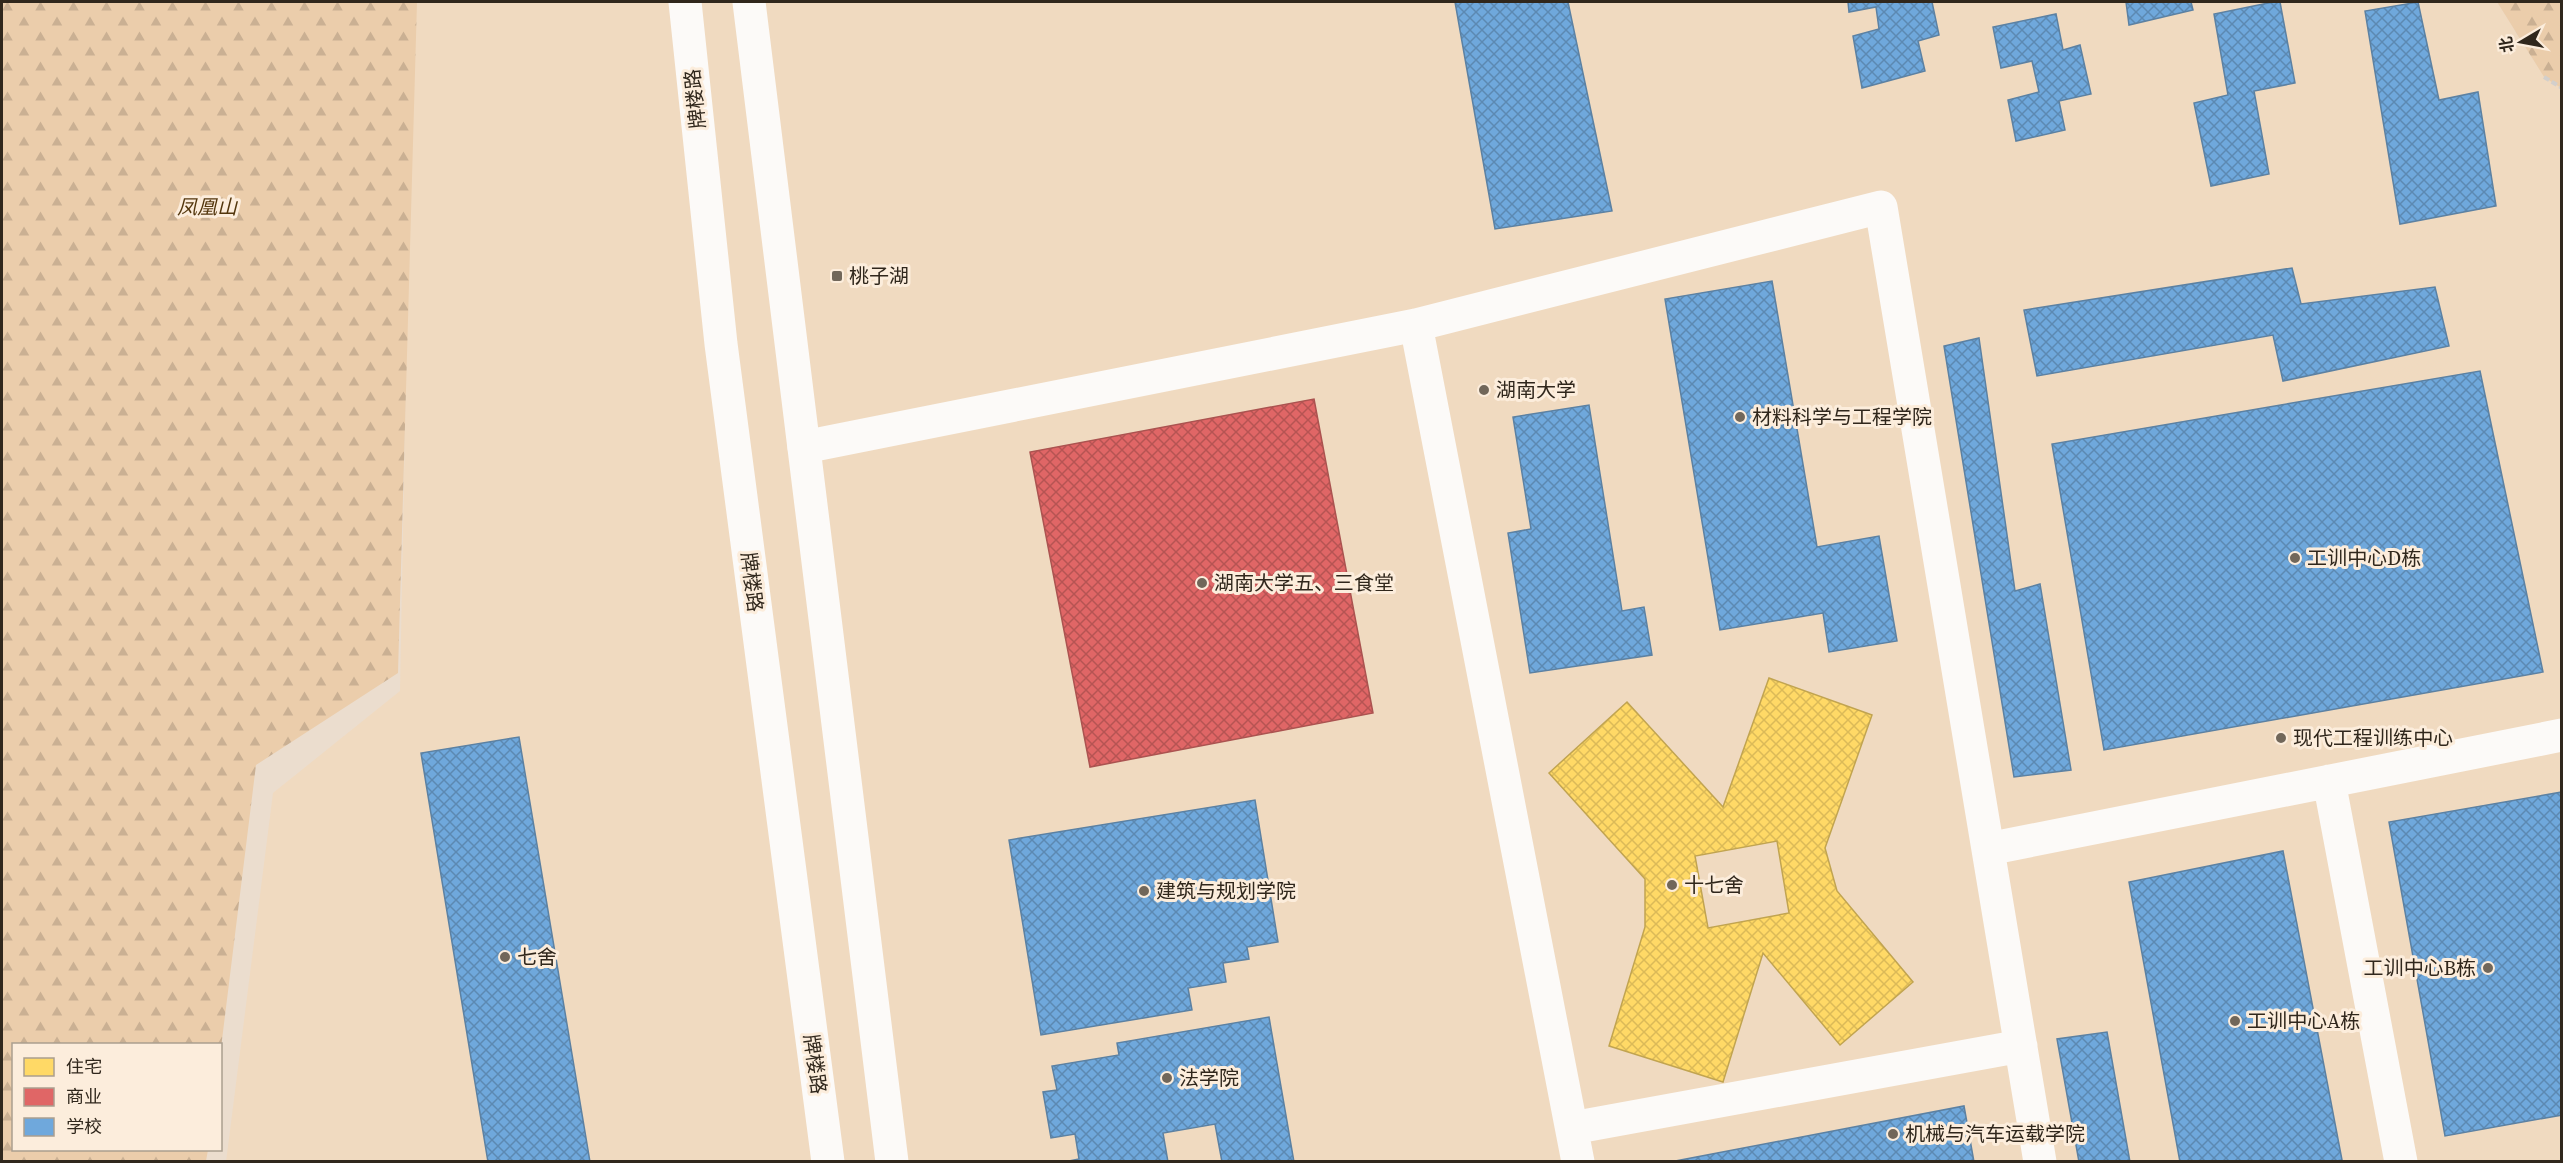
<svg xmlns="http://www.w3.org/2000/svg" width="2563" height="1163" viewBox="0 0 2563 1163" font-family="'Source Serif 4','Noto Sans SC',serif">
  <defs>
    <pattern id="forest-firs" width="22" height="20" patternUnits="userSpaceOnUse" patternTransform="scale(1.5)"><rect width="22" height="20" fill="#ebcdab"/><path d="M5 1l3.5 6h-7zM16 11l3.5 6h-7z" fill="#cab093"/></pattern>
    <pattern id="homes-cross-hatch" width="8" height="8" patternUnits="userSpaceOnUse" patternTransform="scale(1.5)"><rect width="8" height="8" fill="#ffd966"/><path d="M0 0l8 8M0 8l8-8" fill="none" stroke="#dbba58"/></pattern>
    <pattern id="shops-cross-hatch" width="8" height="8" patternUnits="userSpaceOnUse" patternTransform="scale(1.5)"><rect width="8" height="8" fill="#e06666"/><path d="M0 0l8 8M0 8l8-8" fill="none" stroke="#b65453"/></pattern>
    <pattern id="schools-cross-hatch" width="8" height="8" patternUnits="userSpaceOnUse" patternTransform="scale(1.5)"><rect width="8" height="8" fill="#6fa8dc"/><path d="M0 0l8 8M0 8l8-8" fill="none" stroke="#5c89b2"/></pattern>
  </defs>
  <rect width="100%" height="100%" fill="#ebddce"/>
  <path fill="#f0dac0" d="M 413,2 L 2497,2 L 2544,77 L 2561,88 L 2561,1161 L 226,1162 L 273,793 L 400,691 Z"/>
  <path fill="url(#forest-firs)" d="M 2,2 L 417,2 L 398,673 L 256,765 L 221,1048 L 220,1044 L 14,1044 L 14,1150 L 208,1150 L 206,1161 L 2,1161 Z
    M 2497,2 L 2561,2 L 2561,88 L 2544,77 Z"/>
  <path fill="url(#homes-cross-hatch)" stroke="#c1a450" stroke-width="1.5" fill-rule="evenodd" d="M 1769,678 L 1872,715 L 1825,848 L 1837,891 L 1913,982 L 1840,1045 L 1763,953 L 1723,1082 L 1609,1046 L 1645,927 L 1645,879 L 1549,773 L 1627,702 L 1723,807 ZM 1777,841 L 1789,913 L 1708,928 L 1695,856 Z"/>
  <path fill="url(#shops-cross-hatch)" stroke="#ab5350" stroke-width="1.5" d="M 1314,399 L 1373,713 L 1090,767 L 1030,452 Z"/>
  <path fill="url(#schools-cross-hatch)" stroke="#5c81a2" stroke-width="1.5" d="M 1455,2 L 1568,2 L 1612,211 L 1495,229 Z
    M 1848,2 L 1932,2 L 1939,35 L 1918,41 L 1925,71 L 1862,88 L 1853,36 L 1879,29 L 1876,7 L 1849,12 Z
    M 2126,2 L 2191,2 L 2193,10 L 2129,25 Z
    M 2273,2 L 2280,2 L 2295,83 L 2254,91 L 2269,174 L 2211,186 L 2194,103 L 2228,95 L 2214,14 Z
    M 2418,2 L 2439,100 L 2478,92 L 2496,206 L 2400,224 L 2365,11 Z
    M 2056,14 L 2063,50 L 2080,45 L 2091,94 L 2059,101 L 2065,130 L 2016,141 L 2008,100 L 2039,92 L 2032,61 L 2001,68 L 1993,27 Z
    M 2292,268 L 2301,304 L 2435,287 L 2449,346 L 2283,381 L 2273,335 L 2037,376 L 2024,310 Z
    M 1772,281 L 1817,547 L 1879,536 L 1897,641 L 1829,652 L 1823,613 L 1720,630 L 1665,299 Z
    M 1979,338 L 2015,591 L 2040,584 L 2071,770 L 2014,777 L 1944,346 Z
    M 2480,371 L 2543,672 L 2104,750 L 2052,444 Z
    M 1589,405 L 1622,611 L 1644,607 L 1652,655 L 1530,673 L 1508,533 L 1531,529 L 1513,417 Z
    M 519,737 L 590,1162 L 488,1162 L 421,753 Z
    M 2562,792 L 2562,1115 L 2445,1136 L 2389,822 Z
    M 1255,800 L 1278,942 L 1247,947 L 1249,959 L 1223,963 L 1226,982 L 1188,988 L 1192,1010 L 1041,1035 L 1009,840 Z
    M 2283,851 L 2342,1160 L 2331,1162 L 2180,1162 L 2129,882 Z
    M 1269,1017 L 1294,1162 L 1222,1162 L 1215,1124 L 1163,1133 L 1168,1162 L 1064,1162 L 1079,1159 L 1075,1134 L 1051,1138 L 1043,1092 L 1057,1090 L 1052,1066 L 1119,1055 L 1117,1043 Z
    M 2107,1032 L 2130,1162 L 2079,1162 L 2057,1039 Z
    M 1964,1106 L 1974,1162 L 1670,1162 Z"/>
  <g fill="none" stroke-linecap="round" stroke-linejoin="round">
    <path stroke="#d3cfcb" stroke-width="4" stroke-dasharray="6 3" stroke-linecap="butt" d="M 2544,77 L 2562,88"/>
    <path stroke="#fcfaf8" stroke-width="33" d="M 1416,325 L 1578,1162
      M 804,447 L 1416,325 L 1881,207 L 2040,1162
      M 2329,781 L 2401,1162
      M 1988,849 L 2562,735
      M 1572,1128 L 2021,1046"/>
    <path stroke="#fcfaf8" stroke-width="33" d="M 685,2 L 721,344 L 828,1162
      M 749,2 L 892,1162"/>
  </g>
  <g fill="#71675a" stroke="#fceddc" stroke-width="2">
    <rect x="831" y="270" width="12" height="12" rx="3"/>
    <circle cx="1484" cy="390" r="6"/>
    <circle cx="1740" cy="417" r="6"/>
    <circle cx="2295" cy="558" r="6"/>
    <circle cx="1202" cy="583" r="6"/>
    <circle cx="2281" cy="738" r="6"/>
    <circle cx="1672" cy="885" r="6"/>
    <circle cx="1144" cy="891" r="6"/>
    <circle cx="505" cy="957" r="6"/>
    <circle cx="2488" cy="968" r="6"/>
    <circle cx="2235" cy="1021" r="6"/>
    <circle cx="1167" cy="1078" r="6"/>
    <circle cx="1893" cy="1134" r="6"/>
  </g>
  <g text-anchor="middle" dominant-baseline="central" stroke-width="6" stroke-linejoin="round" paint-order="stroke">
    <g font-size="20" fill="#30271c" stroke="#fceddc">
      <text transform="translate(695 99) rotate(-96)">牌楼路</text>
      <text transform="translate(752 582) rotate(83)">牌楼路</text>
      <text transform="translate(815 1064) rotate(82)">牌楼路</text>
    </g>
    <g font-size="20" font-style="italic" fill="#53360c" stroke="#fceddc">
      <text x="207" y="207">凤凰山</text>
    </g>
    <g font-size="20" fill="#30271c" stroke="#fceddc" text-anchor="start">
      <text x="849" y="276">桃子湖</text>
      <text x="1496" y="390">湖南大学</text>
      <text x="1752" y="417">材料科学与工程学院</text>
      <text x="2307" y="558">工训中心D栋</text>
      <text x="1214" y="583">湖南大学五、三食堂</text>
      <text x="2293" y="738">现代工程训练中心</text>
      <text x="1684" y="885">十七舍</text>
      <text x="1156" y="891">建筑与规划学院</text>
      <text x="517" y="957">七舍</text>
      <text x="2476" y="968" text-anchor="end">工训中心B栋</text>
      <text x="2247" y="1021">工训中心A栋</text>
      <text x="1179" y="1078">法学院</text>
      <text x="1905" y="1134">机械与汽车运载学院</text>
    </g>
  </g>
  <rect width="2563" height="1163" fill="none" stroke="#30271c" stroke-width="6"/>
  <rect x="12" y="1043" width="210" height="108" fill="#fceddc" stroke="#aa9e8f" stroke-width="1.5"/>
  <rect x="24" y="1058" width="30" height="18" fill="#ffd966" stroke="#aa9e8f" stroke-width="1.5"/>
  <text x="66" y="1073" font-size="18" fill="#30271c">住宅</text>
  <rect x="24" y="1088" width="30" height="18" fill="#e06666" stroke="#aa9e8f" stroke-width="1.5"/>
  <text x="66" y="1103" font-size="18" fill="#30271c">商业</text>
  <rect x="24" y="1118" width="30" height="18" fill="#6fa8dc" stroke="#aa9e8f" stroke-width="1.5"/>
  <text x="66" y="1133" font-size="18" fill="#30271c">学校</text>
  <g transform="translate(2521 42) rotate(260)" stroke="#fceddc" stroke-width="4.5" paint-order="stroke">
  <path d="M0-4.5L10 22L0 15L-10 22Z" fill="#30271c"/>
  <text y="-9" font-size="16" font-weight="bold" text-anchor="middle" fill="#30271c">北</text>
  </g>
</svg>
